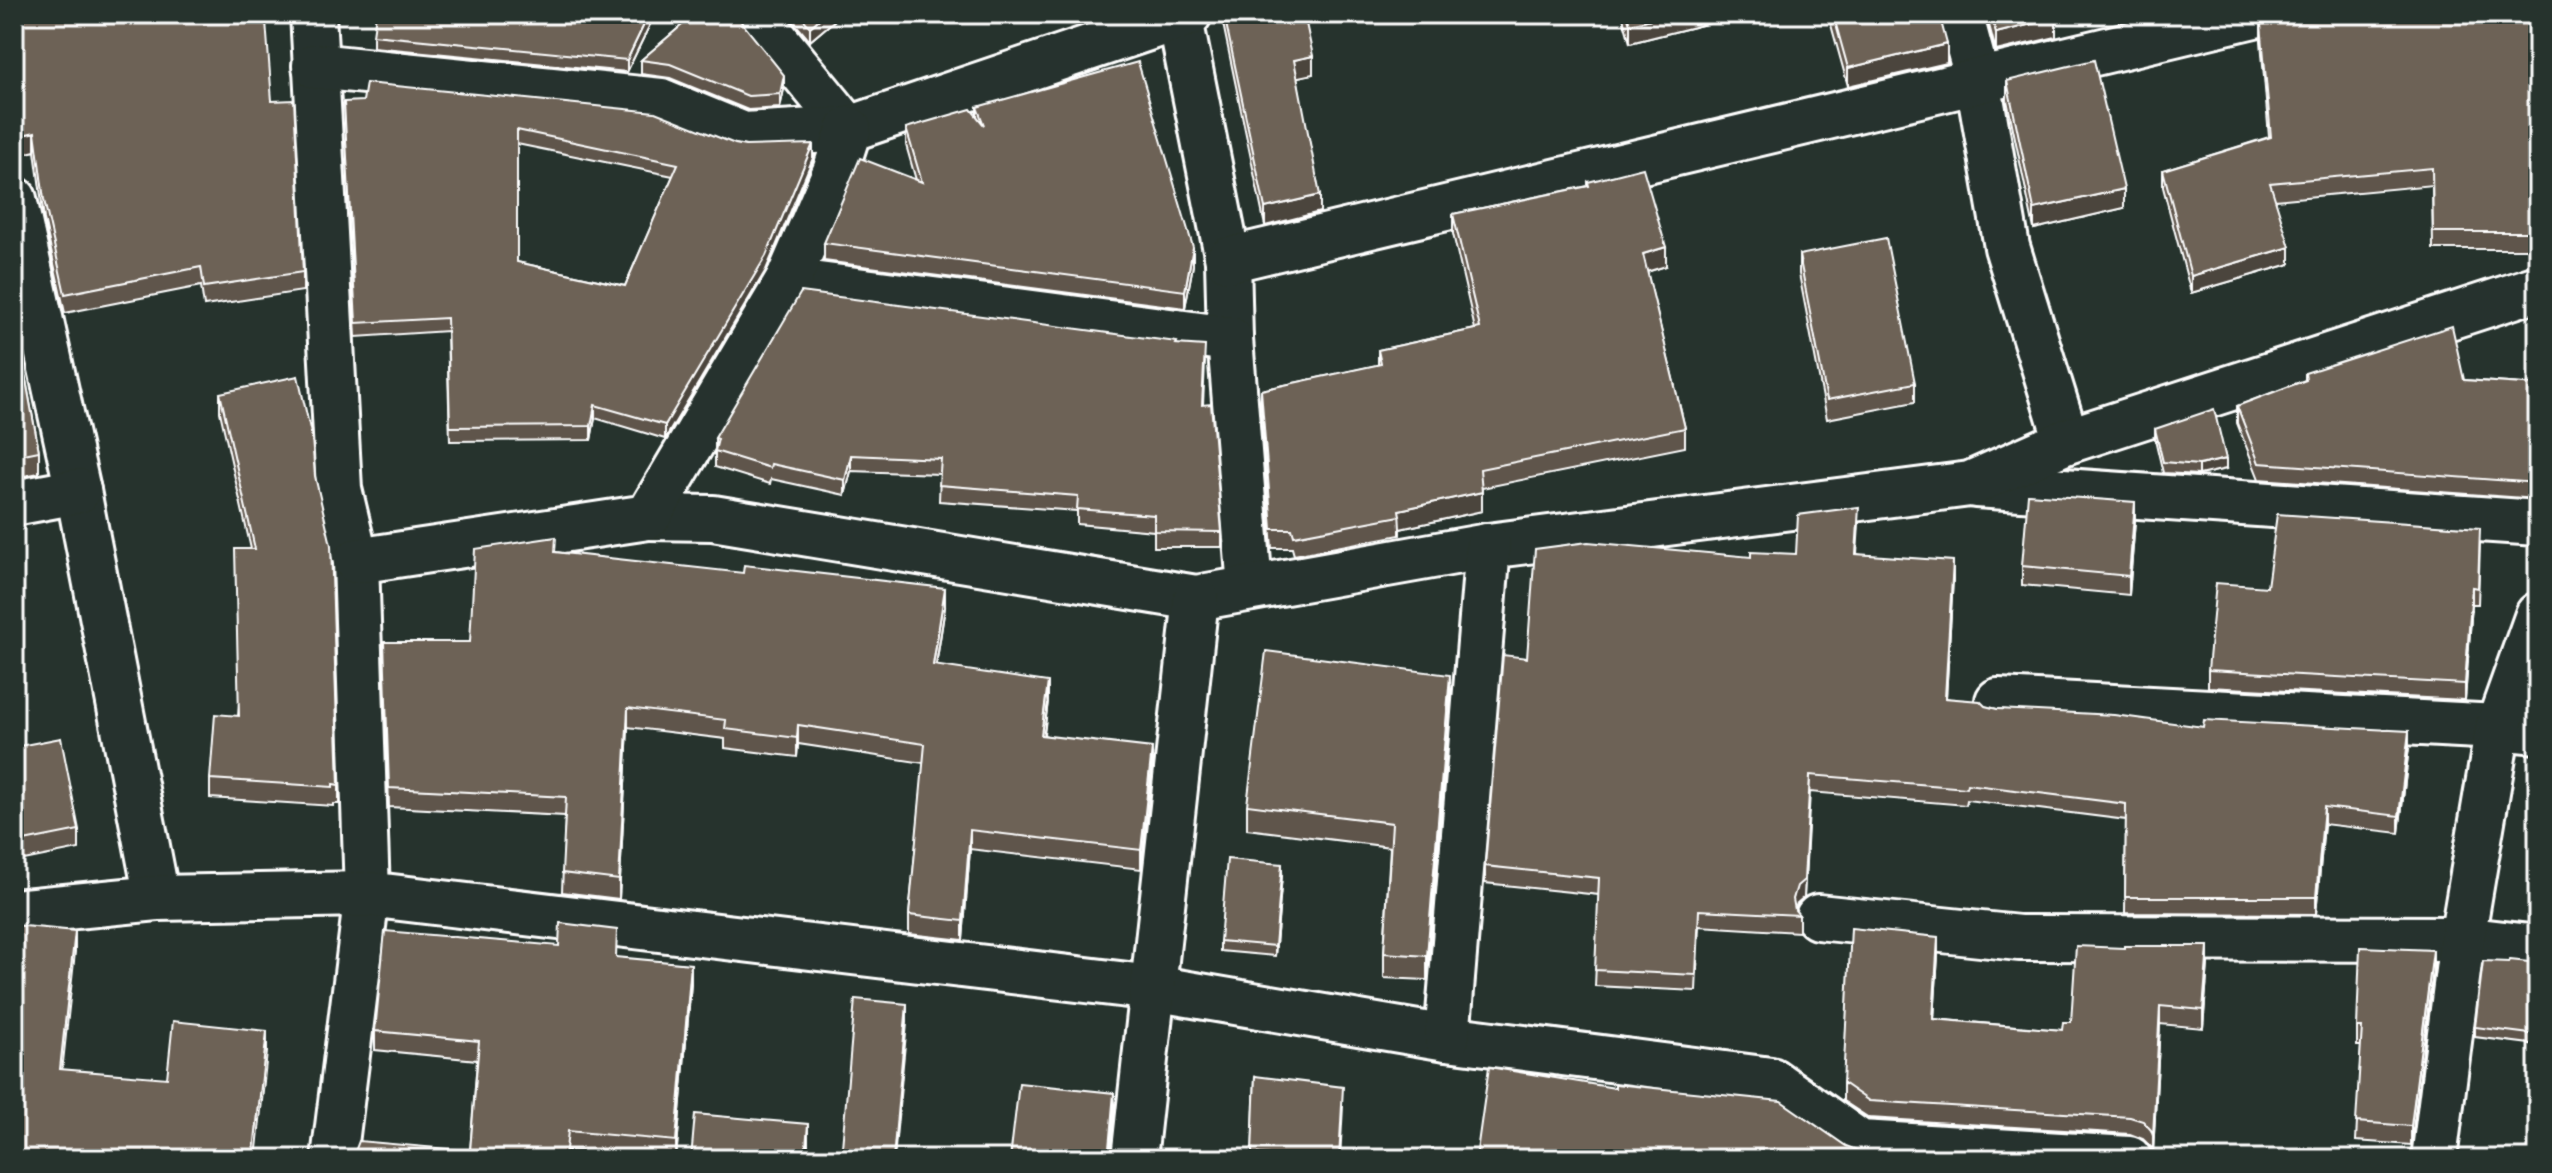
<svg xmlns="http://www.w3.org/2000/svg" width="2552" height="1173" viewBox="0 0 2552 1173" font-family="Pangolin,sans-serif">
<rect width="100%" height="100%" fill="#26332d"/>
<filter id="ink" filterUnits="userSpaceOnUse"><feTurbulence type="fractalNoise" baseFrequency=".0125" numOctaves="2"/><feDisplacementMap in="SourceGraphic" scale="16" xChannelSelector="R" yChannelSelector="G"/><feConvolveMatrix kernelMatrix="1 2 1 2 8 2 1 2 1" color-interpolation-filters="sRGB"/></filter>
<g filter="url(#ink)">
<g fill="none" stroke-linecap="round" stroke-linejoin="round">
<g stroke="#fff" stroke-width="50">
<g id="minor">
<path d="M313 14 339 489 356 561 367 894 334 1159"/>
<path d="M755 14 849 129"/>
<path d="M1179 14 1228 260 1230 339"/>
<path d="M1960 14 1978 81 2007 247 2067 441"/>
<path d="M315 66 661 101 744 135 849 129 1189 14"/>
<path d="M14 199 78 491 157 898"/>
<path d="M1228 260 2258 14"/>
<path d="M788 281 1230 339 1250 588"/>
<path d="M1976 485 2538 523"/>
<path d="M14 503 78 491"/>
<path d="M648 517 713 518 1196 598 1488 546 1970 484 2067 441 2538 288"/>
<path d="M356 561 648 517 788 281 835 172 849 129"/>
<path d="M1998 701 2498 727 2538 731"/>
<path d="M14 912 157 898 367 894 1153 988 1447 1038 1771 1080 1860 1143 2129 1159"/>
<path d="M1818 917 2019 938 2462 939 2538 948"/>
<path d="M1447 1038 1488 546"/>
<path d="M1134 1159 1196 598"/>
<path d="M2434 1159 2462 939 2498 727 2538 615"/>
</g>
</g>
<use href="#minor" stroke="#26332d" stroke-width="44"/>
</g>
<g fill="#5e544b" stroke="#fff" stroke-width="2" fill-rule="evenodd">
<path d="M14 14 240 23 272 101 303 272V291L204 306 201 286 65 313 44 219 35 151 14 156Z"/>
<path d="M655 14 627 72 373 47V35Z"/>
<path d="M695 14 784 89 780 108 748 110 670 78 641 74V60Z"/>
<path d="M787 14H842L810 41Z"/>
<path d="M1221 14H1304L1313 74 1297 77 1320 212 1265 226Z"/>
<path d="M1622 14H1746L1630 43Z"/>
<path d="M1828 14H1939L1947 63 1848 86Z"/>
<path d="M1986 14H2054L2056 37 1996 51Z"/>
<path d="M2324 14H2538V249H2433L2432 185 2275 200 2290 264 2191 293 2163 187V170L2269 137 2261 41V24L2326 19Z"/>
<path d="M2007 81 2124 208 2034 229 2007 100Z"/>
<path d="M344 102 735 144 813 158 766 270 665 439 595 418 591 440 450 441 447 331 356 337ZM517 144 673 176 625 286 517 262Z"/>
<path d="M977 107 1193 265 1185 308 824 261V243L916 180 906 145V128L977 117Z"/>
<path d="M1588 182 1666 266 1647 272 1685 428V447L1482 488V511L1400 529V535L1294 555 1292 548H1272L1261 409V390L1378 365V350L1475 329 1453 234V214L1588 186Z"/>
<path d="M1799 255 1915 383V402L1827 419 1799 274Z"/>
<path d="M14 315 39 451V473L14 478Z"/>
<path d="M1177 344 1205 362 1203 405 1222 532V547H1154V531L1077 524V511L939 501 940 474 851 471 845 495 771 479 770 484 715 467V438Z"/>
<path d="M2305 373 2464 380 2538 385V499L2259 479 2237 423V406L2305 380Z"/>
<path d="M220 393 339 785V804H333V806L210 798V779L238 716 251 549 220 412Z"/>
<path d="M2155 429 2226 469 2199 475 2163 473 2155 439Z"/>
<path d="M2135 521 2129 595 2022 585V566Z"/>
<path d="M1859 524 1857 554 1953 578 1946 698 1997 709 2203 727 2409 747 2399 833 2324 824 2316 914 2125 913 2126 820 1967 800 1966 805 1810 792 1804 897 1797 903 1795 910 1799 915V932L1699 926 1696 991 1595 986 1599 895 1485 883V866L1527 658 1751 557 1796 554Z"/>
<path d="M2480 544 2478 604H2472L2465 700 2208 687V670L2267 587Z"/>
<path d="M556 552 945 607 936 666 1048 701 1044 735 1152 767 1141 869 970 849 963 940 909 934V915L924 763 798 744 797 757 725 748V739L628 727 619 899 562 892 565 816 389 807 384 642H470Z"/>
<path d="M1450 700 1427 980 1384 978V953L1390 847 1247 829V805Z"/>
<path d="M14 747 79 830V849L14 862Z"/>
<path d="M1282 875 1275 956 1220 951V941Z"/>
<path d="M1938 955 1934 1019 2062 1030 2071 1022 2208 963 2203 1028 2160 1024 2153 1153 2151 1147 2143 1139 2130 1134 1869 1118 1843 1101V1083Z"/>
<path d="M616 957 691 983 676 1159 568 1150 567 1159H349L470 1151 477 1060 375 1050V1031Z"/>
<path d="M2538 963V1045L2475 1037V1027Z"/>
<path d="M2433 969 2411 1145 2356 1141 2361 1046H2357V1027Z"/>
<path d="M1255 1076 1343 1106 1340 1159H1252Z"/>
</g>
<g fill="#4c453d" stroke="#fff" stroke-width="2">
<path d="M649 14H655L627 72V60Z"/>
<path d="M825 14H842L810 41V27Z"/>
<path d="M1672 14H1746L1630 43V24Z"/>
<path d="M2056 18V37L1996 51V33Z"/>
<path d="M1947 44V63L1848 86V68Z"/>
<path d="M1313 56V74L1294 78V60Z"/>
<path d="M784 75V89L780 108V94Z"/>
<path d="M35 132V151L14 156V137Z"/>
<path d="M813 144V158L766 270 665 439V425Z"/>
<path d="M2124 189V208L2034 229V209Z"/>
<path d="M1320 195V212L1265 226V208Z"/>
<path d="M1193 247V265L1185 308V291Z"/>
<path d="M1666 247V266L1643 273V254Z"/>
<path d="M2290 247V264L2191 293V276Z"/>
<path d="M595 405V418L591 440V426Z"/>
<path d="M851 455V471L845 495V480Z"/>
<path d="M2226 459V469L2199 475V465Z"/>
<path d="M1482 492V511L1400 529 1399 510Z"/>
<path d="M2135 502V521L2129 595V576Z"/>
<path d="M1953 561V578L1945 714V698Z"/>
<path d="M2472 587V604L2465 700V684Z"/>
<path d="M945 588V607L933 684V665Z"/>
<path d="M1450 675V700L1427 980V956Z"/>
<path d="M1048 682V701L1041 754V735Z"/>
<path d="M628 708V727L619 899V880Z"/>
<path d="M798 725V744L797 757V738Z"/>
<path d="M2409 731V747L2399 833V816Z"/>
<path d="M1152 748V767L1141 869V850Z"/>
<path d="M1810 775 1804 897 1797 903 1793 915V899Z"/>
<path d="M2324 807V824L2316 914V897Z"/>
<path d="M970 830V849L963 940V921Z"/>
<path d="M1282 864V875L1275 956V946Z"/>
<path d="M75 931V952L60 1090V1069Z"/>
<path d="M1938 937V955L1933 1037V1019Z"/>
<path d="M2208 946V963L2203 1028V1010Z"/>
<path d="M2433 950V969L2411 1145V1126Z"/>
<path d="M691 964V983L676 1159V1141Z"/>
<path d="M907 1004V1023L894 1159H893Z"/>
<path d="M2160 1006V1024L2153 1153V1136Z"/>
<path d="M267 1031V1052L256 1159H253Z"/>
<path d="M1114 1093V1112L1110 1159H1108Z"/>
<path d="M808 1124V1150L807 1159H805Z"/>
</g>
<g fill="#6d6257" stroke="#fff" stroke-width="2" fill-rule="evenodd">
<path d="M14 14H240V23L266 21 272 101 294 100 303 272 204 287 201 267 65 294 44 200 35 132 14 137Z"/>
<path d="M376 14H649L627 60 373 35Z"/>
<path d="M695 14H735L784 75 780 94 748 96 670 64 641 60Z"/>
<path d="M799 14H825L810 27Z"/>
<path d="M1224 14H1304L1313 56 1294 60 1320 195 1265 208Z"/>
<path d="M1627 14H1672L1630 24Z"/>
<path d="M1833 14H1939L1947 44 1848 68Z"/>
<path d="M1991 14H2054L2056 18 1996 33Z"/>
<path d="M2329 14H2538V232H2433L2432 168 2270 183 2290 247 2191 276 2163 170 2271 137 2261 24 2330 19Z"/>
<path d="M2094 60 2124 189 2034 209 2007 81Z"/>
<path d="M1138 62 1193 247 1185 291 824 243 860 158 922 182 906 128 971 109 984 125 977 107Z"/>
<path d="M366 83 655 112 735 144 745 146 813 144 766 256 665 425 595 405 591 426 450 427 447 318 356 323 344 102 363 101ZM517 130 678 164 625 286 517 262Z"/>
<path d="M1643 168 1666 247 1643 254 1685 428 1480 469 1482 492 1399 510 1400 516 1294 536 1292 529H1272L1261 390 1381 364 1378 350 1480 328 1453 214 1589 186 1588 182Z"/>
<path d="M1886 238 1915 383 1827 400 1799 255Z"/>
<path d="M801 292 1177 342 1176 344 1205 346 1202 405 1211 404 1222 532 1154 531V515L1077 509 1078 496 939 485 941 459 851 455 845 480 771 464 770 468 715 451 718 439 715 438Z"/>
<path d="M14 315 39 451 14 456Z"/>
<path d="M2452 326 2464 380 2538 385V483L2259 463 2237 406 2306 380 2305 373Z"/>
<path d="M298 376 312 438 315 476 331 545 339 785 333 784V787L210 779 215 714 239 716 235 549H255L220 393Z"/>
<path d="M2214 409 2226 459 2199 465 2163 462 2155 429Z"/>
<path d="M2028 494 2135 502 2129 576 2022 566Z"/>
<path d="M1859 507 1856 554 1953 561 1945 698 1980 701 1985 706 1997 709 2114 715 2203 727 2204 720 2409 731 2399 816 2324 807 2316 897H2125L2126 804 1967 784 1966 788 1810 775 1804 880 1797 886 1793 899 1795 910 1799 915 1699 910 1696 975 1595 970 1599 878 1485 866 1503 655 1527 658 1535 549 1588 542 1751 557V552L1796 554 1798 515Z"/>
<path d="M2277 514 2480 528 2478 588 2472 587 2465 684 2208 670 2216 583 2267 587Z"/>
<path d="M556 537 555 552 743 573 744 565 945 588 933 665 1048 682 1041 735 1152 748 1141 850 970 830 963 921 909 915 925 744 798 725 797 738 725 729 726 720 628 708 619 880 562 873 566 797 389 788 384 642H470L475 549Z"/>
<path d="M1266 651 1450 675 1427 956 1384 953 1392 823 1247 805Z"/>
<path d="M61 738 79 830 14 843V747Z"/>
<path d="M1227 859 1282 864 1275 946 1220 941Z"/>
<path d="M560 923 617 930 616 957 691 964 676 1141 568 1131 565 1159H349L354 1154 359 1141 470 1151 479 1041 375 1031 385 931 559 946Z"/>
<path d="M14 925 75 931 60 1069 167 1078 173 1021 267 1031 253 1159H14Z"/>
<path d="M1851 928 1938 937 1933 1019 2062 1030 2063 1022H2071L2076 946 2124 948V946H2208L2203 1010 2160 1006 2153 1136 2151 1130 2143 1121 2130 1117 1869 1101 1843 1083Z"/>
<path d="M2360 947 2433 950 2411 1126 2356 1122 2362 1027H2357Z"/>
<path d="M2510 960 2538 963V1035L2475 1027 2483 961 2509 962Z"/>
<path d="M855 999 907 1004 893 1159H841Z"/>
<path d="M1489 1067 1615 1088V1084L1781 1101 1846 1146 1859 1151 1992 1159 1476 1158Z"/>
<path d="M1255 1076 1343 1087 1339 1159H1308L1252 1153Z"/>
<path d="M1019 1083 1114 1093 1108 1159H1010Z"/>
<path d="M695 1114 808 1124 805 1159H691Z"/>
</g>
</g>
<rect width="2552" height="1173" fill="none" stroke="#26332d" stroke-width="48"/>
<rect x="24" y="24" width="2504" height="1125" fill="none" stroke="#fff" stroke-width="3" filter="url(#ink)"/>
</svg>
